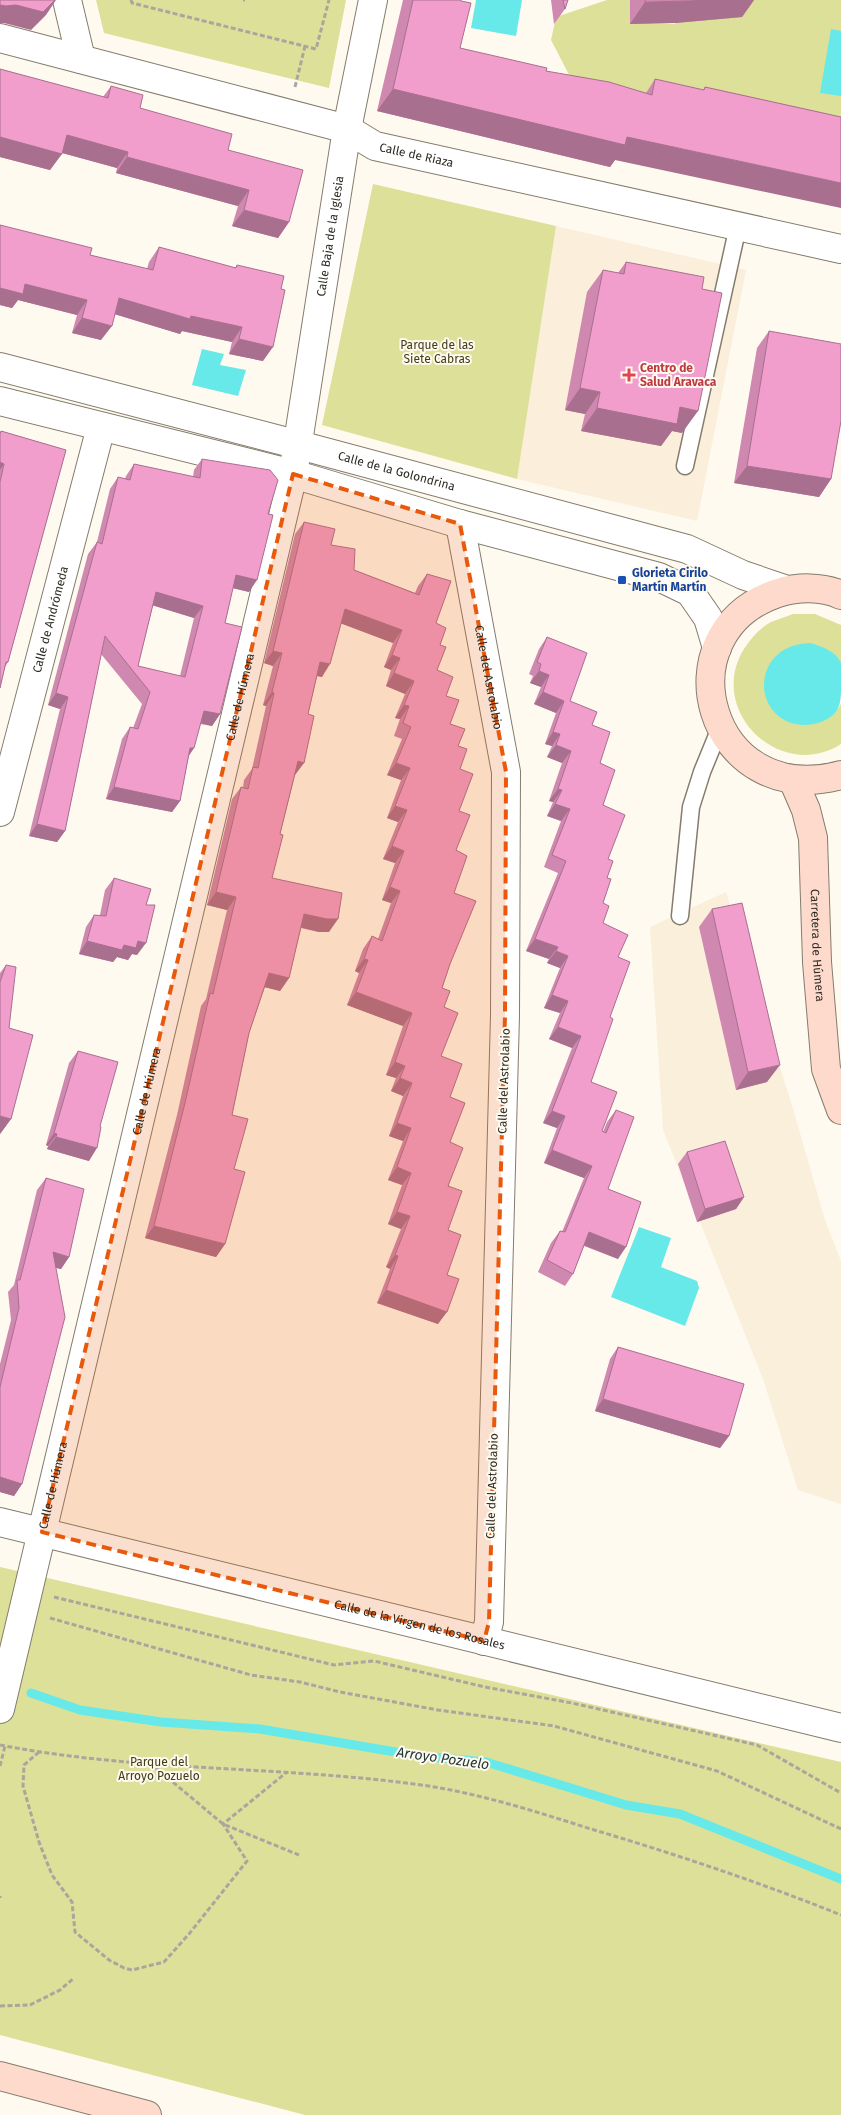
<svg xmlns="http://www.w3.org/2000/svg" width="841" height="2115" viewBox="0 0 841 2115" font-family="'Fira Sans',sans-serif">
<rect width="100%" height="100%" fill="#fffaef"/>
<path fill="#faefda" d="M726 892 794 1112 825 1220 841 1261V1504L798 1490 763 1379 663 1130 650 927Z"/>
<path fill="#fbeeda" d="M556 226 746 270 697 521 517 479Z"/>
<g fill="#dce098">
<path d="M96 0H346L329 88 104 33Z"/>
<path d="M607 0H630V24H675L673 0H841V142L578 92 551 40 556 17Z"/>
<path d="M373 184 556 226 517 479 322 425Z"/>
<path d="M793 614H815L841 625V664L833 654 835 713 841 704V744C780 783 706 710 744 649 751 638 760 628 771 622 778 619 786 617 793 614Z"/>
<path d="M0 1567 841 1762V2115H305L0 2035Z"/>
</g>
<g fill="#66e9e8">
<path d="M476 0H522L516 36 471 28Z"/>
<path d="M831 29 841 31V96L820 93Z"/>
<path d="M202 349 224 354 220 365 246 370 238 396 192 385Z"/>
<path d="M810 643C821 646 836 651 841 663 841 669 841 680 841 686 841 696 841 704 836 712 829 720 816 725 805 725 751 724 748 645 810 643Z"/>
<path d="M639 1227 671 1238 661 1267 697 1281 699 1288 685 1326 611 1297Z"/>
</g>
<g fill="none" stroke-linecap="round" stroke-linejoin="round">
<path stroke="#66e9e8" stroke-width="9" d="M31 1693 80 1710 161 1722 260 1729 419 1756 486 1762 626 1805 680 1814 841 1879"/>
<g stroke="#847c6d" stroke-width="19">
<g id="lane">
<path d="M685 466 738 226"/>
<path d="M680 916 691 807 702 772 720 728"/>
</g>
</g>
<g stroke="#847c6d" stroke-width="30">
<g id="street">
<path d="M67 0 81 59"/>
<path id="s1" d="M0 38 347 129 375 146 841 249"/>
<path id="s2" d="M0 367 299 445 687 549 743 575 787 590"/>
<path d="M0 401 293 474 460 524 659 577 690 592 708 618 717 648"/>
<path id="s3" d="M460 524 506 772 505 1015 489 1622 484 1641"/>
<path id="s4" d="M0 812 101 427"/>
<path id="s5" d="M0 1522 841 1728"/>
<path id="s6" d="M0 1709 293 474 347 129 373 0"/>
</g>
</g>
<g stroke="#847c6d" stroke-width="30">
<g id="secondary">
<path d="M841 595C822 586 797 587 778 593 659 632 708 811 841 775"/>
<path id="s7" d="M793 780 806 810 813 838 817 962 826 1069 841 1110"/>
<path d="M0 2076 147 2115"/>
</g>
</g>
<g stroke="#aaa69d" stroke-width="3" stroke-dasharray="5 2.5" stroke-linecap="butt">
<path d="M131 0 132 3 316 49 329 0"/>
<path d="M243 0H245"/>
<path d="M295 87 305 46"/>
<path d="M54 1597 334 1665 374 1661 485 1687 572 1703 757 1745 841 1793"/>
<path d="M50 1618 251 1675 300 1682 340 1692 438 1710 554 1726 717 1771 841 1829"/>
<path d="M0 1745C134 1771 271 1766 406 1783 469 1790 531 1810 591 1829 675 1854 759 1882 841 1915"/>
<path d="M39 1752 24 1765 23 1786 39 1842 52 1875 72 1902 75 1932 109 1960 124 1968 132 1970 164 1962 189 1934 247 1861 223 1824 287 1772"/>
<path d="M150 1763 223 1824 299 1855"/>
<path d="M0 1766 5 1746"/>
<path d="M0 1896V1898"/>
<path d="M0 2006 30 2005 60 1990 74 1978"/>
</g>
<use href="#lane" stroke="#fff" stroke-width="16"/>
<use href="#street" stroke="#fff" stroke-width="28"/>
<use href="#secondary" stroke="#fedacc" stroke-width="28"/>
</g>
<g fill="#cf88af" fill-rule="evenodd">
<path d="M403 0H461L460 48 546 71 646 93 655 79 703 90 705 87 841 117 615 160 610 167 377 111Z"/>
<path d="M551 0H568L565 9 554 24Z"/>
<path d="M630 0H754L742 17 675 23 630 24Z"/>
<path d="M0 69 103 97 111 86 140 108 228 150 289 222 278 238 232 226 238 206 116 173 117 168 62 153 50 170 0 157Z"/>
<path d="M0 225 90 255 147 269 149 262 159 247 235 268 237 265 263 361 229 354 232 342 182 331 180 334 114 314 101 340 72 333 77 315 18 300 12 308 0 305Z"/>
<path d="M626 262 682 433 672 431 661 446 581 431 585 414 565 410 587 292 603 270 618 273Z"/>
<path d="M769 331 831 479 819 497 734 483 757 348Z"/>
<path d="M1 431 66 450 8 662 5 667 0 688V433Z"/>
<path d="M202 459 268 514 249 592 233 588 225 623 220 714 212 726 200 724 194 748 189 755 180 801 172 812 106 799 122 739 130 727 133 728 142 704 101 654 65 831 57 842 29 836 60 709 48 705 88 554 97 542 110 489 118 477 125 479 126 476 134 464 193 477 194 470ZM153 605 194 618 180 676 138 666Z"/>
<path d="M304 522 331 545 354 570 415 593 418 586 427 574 440 645 437 670 446 696 450 724 458 746 460 769 459 811 456 850 454 893 450 964 442 988 444 1007 441 1056 450 1097V1142L447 1275 438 1324 377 1303 390 1269 386 1267 401 1229 388 1224 402 1185 388 1180 403 1141 389 1136 403 1096 391 1091 396 1078 386 1075 403 1026 347 1005 359 973 355 971 363 949 372 936 378 939 391 903 382 900 395 863 383 859 398 822 387 818 401 780 387 775 402 739 394 736 400 719 395 718 405 694 386 686 391 670 384 667 393 643 341 623 322 677 317 676 308 714 295 775 280 834 272 878 329 932H319L301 928 289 978 280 991 265 987 249 1033 232 1115 234 1169 225 1244 216 1257 145 1238 177 1115 201 1006 206 999 227 910 207 905 232 799 241 787H243L244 780 252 769 266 706 263 705 273 666 264 663 295 534Z"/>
<path d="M547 637 570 701 592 725 600 763 608 859 603 903V923L618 957 610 1017 591 1082 602 1131 603 1132 607 1122 616 1110 608 1189 618 1259 584 1246 573 1274 565 1286 538 1272 551 1243 560 1231 562 1232 584 1178 544 1163 557 1128 543 1123 572 1048 549 1039 560 1013 544 1008 560 968 547 963 549 959 526 951 558 873 544 867 561 821 547 816 553 802 549 801 562 763 547 757 552 746 545 744 556 713 534 704 541 687 530 683 533 676 529 674 539 649Z"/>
<path d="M114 878 146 905 137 955 132 954 128 960 117 957 113 962 79 954 86 927 94 915H100L105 890Z"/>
<path d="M712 909 767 1082 736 1090 699 927Z"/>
<path d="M6 965 9 1028 11 1119 0 1134V973Z"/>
<path d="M78 1051 89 1161 47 1149 48 1146 46 1145 69 1063Z"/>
<path d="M687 1152 744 1197 736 1209 697 1222 678 1164Z"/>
<path d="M46 1178 69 1257 61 1269 56 1268 22 1484 14 1496 0 1492V1364L11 1320 8 1292 14 1285 37 1190Z"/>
<path d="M618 1347 729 1436 720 1448 595 1411 610 1359Z"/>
</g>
<g fill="#a96f8f">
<path d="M56 0 46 15 31 30 4 23H0V5Z"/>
<path d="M704 0H754L742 17 675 23 630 24 645 2Z"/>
<path d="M393 89 627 137 841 183V208L615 160 610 167 377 111Z"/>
<path d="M67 135 128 152 117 168 55 151Z"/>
<path d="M0 137 62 154 50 170 0 157Z"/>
<path d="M127 157 249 190 238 206 116 173Z"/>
<path d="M244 210 289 222 278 238 232 226Z"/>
<path d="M25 284 87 300 77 315 18 300 12 308 0 305V288Z"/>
<path d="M119 298 242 327 232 342 182 331 180 334 108 312Z"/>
<path d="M82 318 112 326 101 340 72 333Z"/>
<path d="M239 339 273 347 263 361 229 354Z"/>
<path d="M580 388 600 392 585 414 565 410Z"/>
<path d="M680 407 698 411 682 433 672 431 661 446 581 431 597 408Z"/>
<path d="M0 462 4 464 0 470Z"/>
<path d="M747 466 831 479 819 497 734 483Z"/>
<path d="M236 575 257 580 249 592 228 587Z"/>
<path d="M156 592 203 606 194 618 148 604Z"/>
<path d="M345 609 402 630 393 643 337 622Z"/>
<path d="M273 651 282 653 273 666 264 663Z"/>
<path d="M392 655 400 658 391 670 384 667Z"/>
<path d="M320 662 330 664 322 677 312 675Z"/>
<path d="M539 671 549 675 541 687 530 683Z"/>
<path d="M394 673 414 681 405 694 386 686Z"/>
<path d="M272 692 274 693 266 706 263 705Z"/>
<path d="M543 692 564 701 556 713 534 704Z"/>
<path d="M56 693 68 697 60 709 48 705Z"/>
<path d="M404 705 409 706 400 719 395 718Z"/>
<path d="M204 711 220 714 212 726 196 722Z"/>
<path d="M553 732 560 734 552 746 545 744Z"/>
<path d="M556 745 571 751 562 763 547 757Z"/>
<path d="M190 748H194L186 760Z"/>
<path d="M298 761 304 763 295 775 289 774Z"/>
<path d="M396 763 410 768 401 780 387 775Z"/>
<path d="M114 787 180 801 172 812 106 799Z"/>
<path d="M558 789 562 790 553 802 549 801Z"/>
<path d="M555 804 570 809 561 821 547 816Z"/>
<path d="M395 806 407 810 398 822 387 818Z"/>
<path d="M37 824 65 831 57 842 29 836Z"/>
<path d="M392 846 404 851 395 863 383 859Z"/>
<path d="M390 887 400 891 391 903 382 900Z"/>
<path d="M216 892 236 897 227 910 207 905Z"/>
<path d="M304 914 338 919 329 932H319L295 926Z"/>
<path d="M535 939 558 947 549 959 526 951Z"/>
<path d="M87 941 124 945 138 941 146 943 137 955 132 954 128 960 117 957 113 962 79 954Z"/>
<path d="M556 951 568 956 560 968 547 963Z"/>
<path d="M364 959 368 960 359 973 355 971Z"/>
<path d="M269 973 289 978 280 991 260 986Z"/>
<path d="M356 992 412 1013 403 1026 347 1005Z"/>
<path d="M552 995 568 1001 560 1013 544 1008Z"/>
<path d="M558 1027 581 1036 572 1048 549 1039Z"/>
<path d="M395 1062 405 1066 396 1078 386 1075Z"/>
<path d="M780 1065 767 1082 736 1090 748 1072Z"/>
<path d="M400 1078 412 1083 403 1096 391 1091Z"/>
<path d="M552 1111 565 1116 557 1128 543 1123Z"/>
<path d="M0 1116 11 1119 0 1134Z"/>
<path d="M397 1123 411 1128 403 1141 389 1136Z"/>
<path d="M54 1133 57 1134 48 1146 46 1145Z"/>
<path d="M56 1137 97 1148 89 1161 47 1149Z"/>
<path d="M552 1150 592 1166 584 1178 544 1163Z"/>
<path d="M397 1167 411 1173 402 1185 388 1180Z"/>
<path d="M744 1197 736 1209 697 1222 705 1209Z"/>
<path d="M397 1212 410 1216 401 1229 388 1224Z"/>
<path d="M154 1226 225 1244 216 1257 145 1238Z"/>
<path d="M589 1232 626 1247 618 1259 581 1244Z"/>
<path d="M53 1252 69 1257 61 1269 45 1265Z"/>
<path d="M395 1255 398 1256 390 1269 386 1267Z"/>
<path d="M386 1290 447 1312 438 1324 377 1303Z"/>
<path d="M603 1399 729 1436 720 1448 595 1411Z"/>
<path d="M0 1477 22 1484 14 1496 0 1492Z"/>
</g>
<g fill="#f19ecc" stroke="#a96f8f" fill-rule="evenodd">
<path d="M0 0H55L43 12 16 5 6 6 0 5Z"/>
<path d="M413 0H461V1L471 3 460 48 547 68 546 71 609 82 652 95 655 79 704 90 705 87 841 117V183L627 137 625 145 393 89Z"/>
<path d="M563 0H568L565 9Z"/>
<path d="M645 0H704L690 1 645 2Z"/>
<path d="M0 69 108 98 111 86 143 95 140 108 232 134 228 150 303 170 289 222 244 210 249 190 127 157 128 152 67 135 62 154 0 137Z"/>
<path d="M0 225 92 248 90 255 153 270 159 247 236 268 237 265 284 276 281 289 285 290 273 347 239 339 242 327 191 316 190 319 119 298 112 326 82 318 87 300 25 284 23 294 0 288Z"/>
<path d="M626 262 704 277 702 289 722 293 698 411 680 407 677 424 597 408 600 392 580 388 603 270 624 274Z"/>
<path d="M769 331 841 344V421L831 479 747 466Z"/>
<path d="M1 431 66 450 8 662H6L0 688V482L4 464 0 462V434Z"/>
<path d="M202 459 270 470 278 480 268 514 273 515 257 580 236 575 225 623 242 627 220 714 204 711 194 748H190L180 801 114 787 130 727 138 729 150 692 105 636 65 831 37 824 68 697 56 693 97 542 102 544 118 477 130 480 134 464 200 478ZM156 592 203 606 185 677 138 666Z"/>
<path d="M304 522 335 529 331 545 355 549 354 570 419 595 427 574 451 581 436 623 446 628 440 645 446 647 437 670 453 677 446 696 459 700 450 724 465 729 458 746 467 749 460 769 473 774 459 811 470 815 456 850 467 856 454 893 476 901 450 964 442 988 450 991 444 1007 458 1013 441 1056 462 1064 450 1097 465 1103 450 1142 463 1148 448 1186 462 1191 448 1230 461 1235 447 1275 459 1279 447 1312 386 1290 398 1256 395 1255 410 1216 397 1212 411 1173 397 1167 411 1128 397 1123 412 1083 400 1078 405 1066 395 1062 412 1013 356 992 368 960 364 959 372 936 382 941 400 891 390 887 404 851 392 846 407 810 395 806 410 768 396 763 411 727 403 723 409 706 404 705 414 681 394 673 400 658 392 655 402 630 345 609 330 664 320 662 308 714 314 716 304 763 298 761 280 834 283 835 272 878 342 893 338 919H327L304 914 289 978 269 973 249 1033 232 1115 248 1119 234 1169 245 1172 225 1244 154 1226 185 1103 210 993 213 994 236 897 216 892 241 787 248 789 253 767 258 768 274 693 272 692 282 653 273 651Z"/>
<path d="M547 637 587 653 570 701 597 712 592 725 610 732 600 763 615 770 603 805 625 815 608 859 613 861 607 878 611 879 603 903 609 906 603 923 628 935 618 957 630 962 610 1017 613 1019 591 1082 617 1092 602 1131 606 1133 616 1110 634 1117 608 1189 641 1202 626 1247 589 1232 573 1274 547 1260 560 1231 565 1232 592 1166 552 1150 565 1116 552 1111 581 1036 558 1027 568 1001 552 995 568 956 556 951 558 947 535 939 566 861 552 855 570 809 555 804 562 790 558 789 571 751 556 745 560 734 553 732 564 701 543 692 549 675 539 671 541 664 537 662Z"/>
<path d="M114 878 151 889 146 905H155L146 943 138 941 136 948 124 945 122 950 87 941 94 915 106 916Z"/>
<path d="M742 903 780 1065 748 1072 712 909Z"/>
<path d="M6 965 16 967 9 1028 33 1035 11 1119 0 1116V982Z"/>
<path d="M78 1051 118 1062 100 1126 101 1127 97 1148 56 1137 57 1134 54 1133Z"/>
<path d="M725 1141 744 1197 705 1209 687 1152Z"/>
<path d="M46 1178 84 1189 69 1257 53 1252 65 1317 22 1484 0 1477V1387L19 1308 17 1280H20Z"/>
<path d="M618 1347 744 1384 729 1436 603 1399Z"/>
</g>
<path fill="#e8590c" fill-opacity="0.2" stroke="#e8590c" stroke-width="4" stroke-dasharray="10 6" stroke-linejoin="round" d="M293 474 460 524 506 772 505 1015 489 1622 484 1641 42 1532Z"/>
<path fill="#e0444e" stroke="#fffaef" stroke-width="2" d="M626.5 367.5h5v5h5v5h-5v5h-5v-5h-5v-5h5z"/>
<rect fill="#1a4fb4" stroke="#fffaef" stroke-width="2" x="617" y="575" width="10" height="10" rx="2.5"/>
<g text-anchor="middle" stroke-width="4" stroke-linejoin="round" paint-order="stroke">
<g font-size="12" fill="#2e2b25" stroke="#fffaef">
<text dy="4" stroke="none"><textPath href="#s1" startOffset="434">Calle de Riaza</textPath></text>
<text dy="4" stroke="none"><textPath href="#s6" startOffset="1510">Calle Baja de la Iglesia</textPath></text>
<text dy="4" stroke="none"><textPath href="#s2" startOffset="410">Calle de la Golondrina</textPath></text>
<text dy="4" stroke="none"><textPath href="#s4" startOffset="199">Calle de Andrómeda</textPath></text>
<text dy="4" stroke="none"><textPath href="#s3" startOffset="156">Calle del Astrolabio</textPath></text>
<text dy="4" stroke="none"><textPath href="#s6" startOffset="1040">Calle de Húmera</textPath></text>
<text dy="4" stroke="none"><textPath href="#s7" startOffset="169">Carretera de Húmera</textPath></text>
<text transform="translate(504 1081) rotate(-88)" y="4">Calle del Astrolabio</text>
<text dy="4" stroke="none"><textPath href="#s6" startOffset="635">Calle de Húmera</textPath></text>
<text dy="4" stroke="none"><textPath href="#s6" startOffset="230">Calle de Húmera</textPath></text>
<text transform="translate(492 1486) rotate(-88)" y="4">Calle del Astrolabio</text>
<text dy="4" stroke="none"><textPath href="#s5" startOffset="432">Calle de la Virgen de los Rosales</textPath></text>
</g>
<g font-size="12" fill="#3d3e18" stroke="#fffaef">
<text x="437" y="349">Parque de las<tspan x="437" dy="14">Siete Cabras</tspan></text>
<text x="159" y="1766">Parque del<tspan x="159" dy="14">Arroyo Pozuelo</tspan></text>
</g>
<g font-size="12" font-weight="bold" fill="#be3a42" stroke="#fffaef" text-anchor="start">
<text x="640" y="372">Centro de<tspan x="640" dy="14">Salud Aravaca</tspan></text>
</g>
<g font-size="12" font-weight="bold" fill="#164399" stroke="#fffaef" text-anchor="start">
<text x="632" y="577">Glorieta Cirilo<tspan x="632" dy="14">Martín Martín</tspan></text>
</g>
<g font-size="14" font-style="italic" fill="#223939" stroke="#fffaef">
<text transform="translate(443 1758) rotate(8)" y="5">Arroyo Pozuelo</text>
</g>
</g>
</svg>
